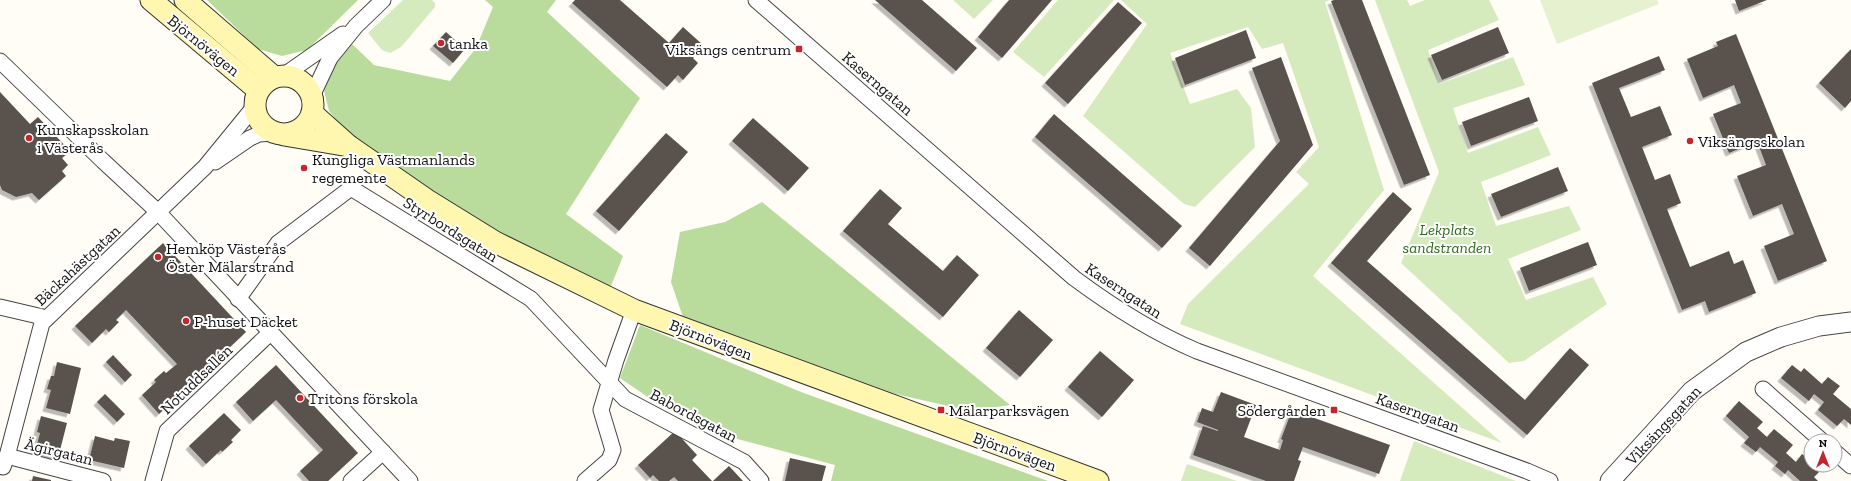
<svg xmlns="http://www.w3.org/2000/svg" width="1851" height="481" viewBox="0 0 1851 481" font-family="'Zilla Slab',serif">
<defs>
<filter id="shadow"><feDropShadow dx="-3.5" dy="3.5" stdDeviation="0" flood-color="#0004"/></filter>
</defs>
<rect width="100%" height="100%" fill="#fffdf5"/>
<g fill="#d5ebbd">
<path d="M403 0H432L435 3V7L401 47 390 53 382 50 368 33Z"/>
<path d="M953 0H993L974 19Z"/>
<path d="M1058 0H1114L1044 77 1013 52Z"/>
<path d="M1121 0H1330L1325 2 1384 190 1313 276 1502 443 1180 324 1188 304 1309 184 1296 172 1319 147 1283 43 1262 49 1248 27 1170 53 1190 104 1237 89 1251 108 1255 147 1195 207 1184 204 1083 116 1147 24Z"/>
<path d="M1375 0H1407L1410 6 1425 0H1489L1499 20 1428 50 1439 84 1513 57 1525 85 1453 108 1468 153 1538 127 1551 155 1481 182 1496 226 1569 206 1581 230 1508 259 1526 300 1593 277 1607 304 1524 361 1509 363 1401 263 1439 172Z"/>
<path d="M1414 441 1516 481H1400Z"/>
<path d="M1187 464 1237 481H1181Z"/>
</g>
<g fill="#b9dc9c">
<path d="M207 0H358L307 50 282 56 258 49Z"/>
<path d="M485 0H556L547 12 640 98 566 214 623 256 609 291 568 272 423 191 345 130 329 111 323 87 329 72 352 44 374 65 450 81 476 48 493 7Z"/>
<path d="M762 202 1010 405 970 411 856 385 684 320 671 282 680 232 725 222Z"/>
<path d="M640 325 801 392 1048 481H831L835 465 726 436 658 404 620 378Z"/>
</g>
<path fill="#e6f2cf" d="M1540 0H1657L1659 4 1557 44Z"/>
<g fill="#5a524d" filter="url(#shadow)">
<path d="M575 0H620L669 43 683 27 703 45 693 58 698 63 683 80 678 75 667 87 572 3Z"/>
<path d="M875 0H922L977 48 956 71Z"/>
<path d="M1009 0H1052L1002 58 978 37Z"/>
<path d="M1334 0H1362L1430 175 1404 185 1331 1Z"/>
<path d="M1735 0H1767L1739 11Z"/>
<path d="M1118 2 1142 23 1068 104 1045 83Z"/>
<path d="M1498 27 1509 53 1442 80 1431 55Z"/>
<path d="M1246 30 1256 58 1185 85 1175 58Z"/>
<path d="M446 32 465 49 453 63 433 46Z"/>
<path d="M1736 34 1827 261 1778 281 1764 246 1794 234 1782 204 1753 216 1737 176 1766 165 1757 141 1729 153 1713 114 1741 103 1734 85 1703 98 1687 59 1718 46 1716 42Z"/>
<path d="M1851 49V101L1845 108 1819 83Z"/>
<path d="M1659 56 1665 70 1619 88 1631 117 1660 106 1672 135 1642 147 1655 180 1670 174 1681 203 1667 209 1690 267 1729 251 1734 264 1743 260 1756 293 1709 312 1705 301 1682 310 1592 83Z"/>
<path d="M1281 57 1313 145 1210 266 1189 248 1280 141 1252 68Z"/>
<path d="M0 92 30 124 38 117 70 151 62 158 68 165 62 171 66 176 39 200 32 193 16 197 2 190 0 185Z"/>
<path d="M1529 97 1538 121 1471 146 1462 122Z"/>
<path d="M1054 114 1182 226 1162 248 1035 137Z"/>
<path d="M753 118 809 168 788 191 732 141Z"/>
<path d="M666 133 688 152 619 231 596 211Z"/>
<path d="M1558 167 1568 191 1501 217 1491 194Z"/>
<path d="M880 189 902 208 888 224 943 271 957 255 979 275 943 317 843 231Z"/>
<path d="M1393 192 1412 209 1367 261 1525 400 1570 348 1589 365 1527 435 1331 263Z"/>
<path d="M1588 242 1597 265 1529 291 1520 268Z"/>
<path d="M163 243 246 332 159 414 142 395 156 382 154 380 164 371 166 373 177 364 126 310 116 320 119 322 109 332 106 329 92 343 75 326Z"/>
<path d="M1019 310 1053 340 1020 377 986 348Z"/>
<path d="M1100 351 1134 380 1102 417 1068 387Z"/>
<path d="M113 355 132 375 125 382 106 362Z"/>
<path d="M57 362 81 368 70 414 46 408 51 390 47 389 51 376H54Z"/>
<path d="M276 365 358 453 328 481H309L300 471 323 450 276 400 253 421 236 402Z"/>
<path d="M1792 365 1801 372 1804 368 1822 384 1828 377 1840 386 1833 394 1851 409V425L1844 419 1837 426 1818 410 1824 402 1814 394 1809 401 1781 378Z"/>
<path d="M1221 392 1256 405 1244 437 1280 450 1283 440 1281 439 1292 410 1390 445 1379 474 1303 447 1298 460 1301 461 1294 481H1266L1193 455 1203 426 1218 431V430L1197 422 1202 408 1213 412Z"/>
<path d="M105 394 125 414 117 422 97 402Z"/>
<path d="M1739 401 1763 422 1757 428 1767 437 1774 429 1793 445 1786 453 1796 462 1802 454 1811 461V465H1815L1821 470 1814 477 1818 481H1800L1788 470 1785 474 1775 466 1778 462 1760 447 1756 452 1744 443 1749 437 1726 416Z"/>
<path d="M224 413 241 430 231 440 233 442 222 452 221 450 206 464 189 446Z"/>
<path d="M41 416 67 423 58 458 35 452 40 433 37 432Z"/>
<path d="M675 431 697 455 692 460 712 481H678L674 477 669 481H659L653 475 650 478 638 465Z"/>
<path d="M95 436 114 441 115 438 130 441 124 468 89 460Z"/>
<path d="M790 458 826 466 822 481H785Z"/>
<path d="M729 466 743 481H713Z"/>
<path d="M33 476 51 480V481H32Z"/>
</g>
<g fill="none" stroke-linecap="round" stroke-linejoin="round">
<g stroke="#444" stroke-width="17">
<g id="minor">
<path d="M756 0 1074 278C1113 307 1152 332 1197 351L1527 471 1550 481"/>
<path d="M0 61 103 161 158 212 410 481"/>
<path d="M283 76 343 34"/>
<path d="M312 96 330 58 356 26 383 0"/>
<path d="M215 162 250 138 259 134 273 133"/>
<path d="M238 299 278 243 351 188 531 299 625 399 744 462 761 481"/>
<path d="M0 307 47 318"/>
<path d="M1763 389 1822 441"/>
<path d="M1835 452 1851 466"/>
<path d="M7 456 103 481"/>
<path d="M3 467 7 456 42 323 205 167 254 107"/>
<path d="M153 481 167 431 270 333"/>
<path d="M351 481 383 452"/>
<path d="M585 481 609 460 613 450 601 410 616 360 634 310"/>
</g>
</g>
<g stroke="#444" stroke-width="21">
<path id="tertiary" d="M1610 481 1692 391 1746 352 1781 337 1819 326 1851 322"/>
</g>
<g stroke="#333" stroke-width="23">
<g id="secondary">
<path d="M151 0 258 90"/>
<path d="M185 0 274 77"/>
<circle cx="284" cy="105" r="29"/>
<path d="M312 113 349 146 427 200 495 242 634 310 1098 481"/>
<path d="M284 135 349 146"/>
</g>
</g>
<use href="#minor" stroke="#fff" stroke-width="15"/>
<use href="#tertiary" stroke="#fff" stroke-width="19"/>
<use href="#secondary" stroke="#fff6b0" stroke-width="21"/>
</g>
<g fill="#c4262e" stroke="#fff" stroke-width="1.5">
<circle cx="441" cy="43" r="4"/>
<rect x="795" y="45" width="8" height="8" rx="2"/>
<circle cx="29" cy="138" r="4"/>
<circle cx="1690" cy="141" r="4"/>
<circle cx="304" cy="168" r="4"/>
<circle cx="158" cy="257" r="4"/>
<circle cx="186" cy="321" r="4"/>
<circle cx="300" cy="398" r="4"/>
<rect x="937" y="406" width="8" height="8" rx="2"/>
<rect x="1330" y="406" width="8" height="8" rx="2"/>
</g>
<g text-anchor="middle" stroke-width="4" stroke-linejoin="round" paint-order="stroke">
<g font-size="16" fill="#111" stroke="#fff" text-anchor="start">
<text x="449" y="49">tanka</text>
<text x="791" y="55" text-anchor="end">Viksängs centrum</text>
<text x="37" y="135">Kunskapsskolan<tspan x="37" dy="18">i Västerås</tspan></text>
<text x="1698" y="147">Viksängsskolan</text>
<text x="312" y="165">Kungliga Västmanlands<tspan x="312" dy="18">regemente</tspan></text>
<text x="166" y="254">Hemköp Västerås<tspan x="166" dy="18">Öster Mälarstrand</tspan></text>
<text x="194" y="327">P-huset Däcket</text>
<text x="308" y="404">Tritons förskola</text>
<text x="949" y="416">Mälarparksvägen</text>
<text x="1326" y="416" text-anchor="end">Södergården</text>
</g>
<g font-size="16" fill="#111" stroke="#fff">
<text transform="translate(204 45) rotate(39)" y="6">Björnövägen</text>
<text transform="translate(878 83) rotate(41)" y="6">Kaserngatan</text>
<text transform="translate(451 229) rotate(32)" y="6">Styrbordsgatan</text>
<text transform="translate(77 265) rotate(-43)" y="6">Bäckahästgatan</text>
<text transform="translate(1124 290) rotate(33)" y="6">Kaserngatan</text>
<text transform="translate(711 339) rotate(21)" y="6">Björnövägen</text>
<text transform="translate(196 379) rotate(-44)" y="6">Notuddsallén</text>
<text transform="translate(1418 412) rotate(20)" y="6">Kaserngatan</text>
<text transform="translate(694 415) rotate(28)" y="6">Babordsgatan</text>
<text transform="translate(1663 425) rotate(-47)" y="6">Viksängsgatan</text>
<text transform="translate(59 451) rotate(14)" y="6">Ägirgatan</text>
<text transform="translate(1015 451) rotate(20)" y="6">Björnövägen</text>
</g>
<g font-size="16" font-style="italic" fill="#2f6b1f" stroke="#fff">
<text x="1447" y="235">Lekplats<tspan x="1447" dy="18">sandstranden</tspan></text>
</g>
</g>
<g transform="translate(1823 453)"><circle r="19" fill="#ffffff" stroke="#a0a0a0"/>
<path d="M0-3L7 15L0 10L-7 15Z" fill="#c4262e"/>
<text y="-6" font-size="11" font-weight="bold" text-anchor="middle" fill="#111111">N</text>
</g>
</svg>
